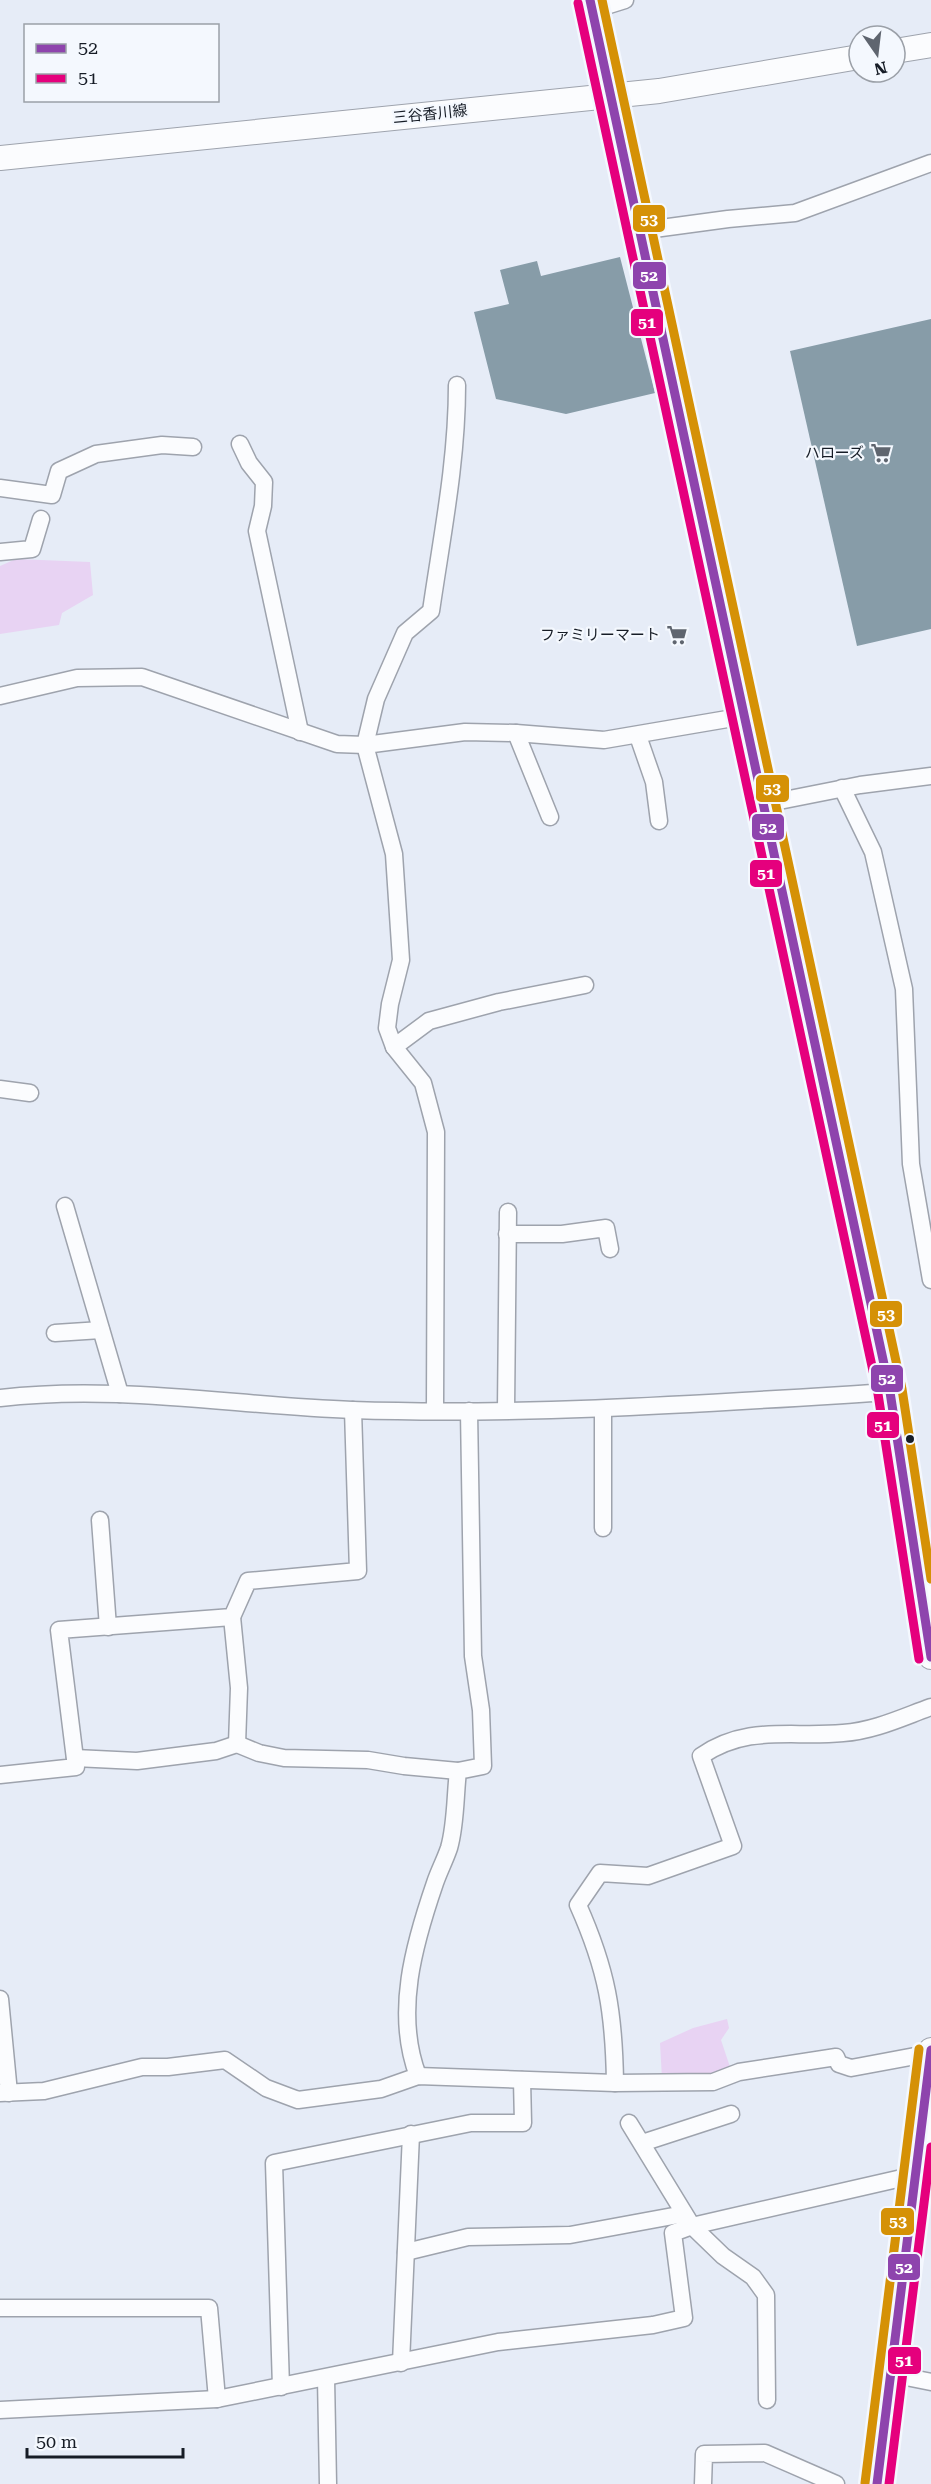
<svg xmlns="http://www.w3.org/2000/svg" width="931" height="2484" viewBox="0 0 931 2484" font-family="'Roboto Serif','Noto Sans JP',serif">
<rect width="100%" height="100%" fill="#e6ecf7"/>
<g fill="#e8d3f3">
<path d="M16 559 90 562 93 595 62 613 59 625 0 634V566Z"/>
<path d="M727 2019 729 2028 721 2040 731 2070 708 2079H662L660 2043 693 2028Z"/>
</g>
<g fill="#879ca8">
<path d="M620 257 655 393 566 414 496 399 474 312 509 304 500 270 537 261 541 276Z"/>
<path d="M931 319V629L857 646 790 351Z"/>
</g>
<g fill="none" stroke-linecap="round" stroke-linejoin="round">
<g stroke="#9ea3ad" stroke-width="19">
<g id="minor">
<path d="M593 10 625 0"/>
<path d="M639 231 728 219 795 213 931 163"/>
<path d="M240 444 249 463 264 482 263 506 257 531 300 732"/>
<path d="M0 488 52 495 59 471 96 454 162 445 193 447"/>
<path d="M0 552 32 549 41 519"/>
<path d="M0 696 77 678 142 677 337 744 365 745 465 732 516 733 604 740 745 716"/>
<path d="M516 733 550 817"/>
<path d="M638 736 654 782 659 821"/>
<path d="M842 788 873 852 904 989 911 1164 931 1280"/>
<path d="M764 804 860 785 931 776"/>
<path d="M394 1047 429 1021 499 1002 585 985"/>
<path d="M0 1089 30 1093"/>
<path d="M65 1206 120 1394"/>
<path d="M507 1234H562L606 1228 610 1249"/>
<path d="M55 1333 101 1330"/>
<path d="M0 1398C117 1384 236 1406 352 1410 532 1416 711 1403 890 1392"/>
<path d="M603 1409V1528"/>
<path d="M435 1410 436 1132 423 1083 394 1047 387 1028 390 1004 401 960 394 854 365 745 376 699 405 633 431 611C442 535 457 462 457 385"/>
<path d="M506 1410 508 1212"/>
<path d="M100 1520 108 1627"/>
<path d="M232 1617 239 1688 237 1744"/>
<path d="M75 1758 137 1761 216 1751 237 1744 259 1753 284 1758 368 1760 404 1766 458 1771"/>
<path d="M0 1775 76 1767 59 1630 232 1617 248 1581 358 1571 353 1410"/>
<path d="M0 1999 9 2093"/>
<path d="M418 2076C394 2013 414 1944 435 1883 439 1871 445 1860 449 1848 456 1824 455 1796 458 1771L483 1766 481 1710 473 1656 469 1411"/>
<path d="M615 2083C614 2012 607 1970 578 1905L600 1873 648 1876 733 1846 701 1756C748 1724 791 1738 843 1733 874 1731 903 1717 931 1707"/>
<path d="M0 2093 44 2091 142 2067H168L225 2060 266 2088 298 2100 381 2089 418 2076 615 2083 713 2082 739 2072 836 2057 839 2064 851 2068 931 2053"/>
<path d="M629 2123 692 2226 723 2256 753 2277 766 2295 767 2400"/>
<path d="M642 2143 731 2114"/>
<path d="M406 2252 468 2237 570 2235 684 2214"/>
<path d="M0 2308H209L217 2399"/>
<path d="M401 2363 411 2134"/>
<path d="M891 2374 931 2382"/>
<path d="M326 2378 328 2484"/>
<path d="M281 2387 274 2163 471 2123H523L522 2080"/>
<path d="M0 2410 217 2399 498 2342 653 2325 684 2318 673 2233 692 2226 915 2175"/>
<path d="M703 2484 704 2454 765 2453 836 2484"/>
</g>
</g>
<g stroke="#9ea3ad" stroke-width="26">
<g id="secondary">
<path d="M590 0 890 1392 931 1657"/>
<path d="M895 51 931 45"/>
<path d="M0 158 659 91 859 57"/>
<path d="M877 2484 931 2050"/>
</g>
</g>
<use href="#minor" stroke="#fbfcfe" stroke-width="16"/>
<use href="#secondary" stroke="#fbfcfe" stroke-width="24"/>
<g stroke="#f4f8fe" stroke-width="14">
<g id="bus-1">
<path d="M590 0 890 1392 931 1657"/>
<path d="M877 2484 931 2050"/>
</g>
</g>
<g stroke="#f4f8fe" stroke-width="14">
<g id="bus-2">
<path d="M578 3 878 1394 919 1659"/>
<path d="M889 2484 931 2147"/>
</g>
</g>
<g stroke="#f4f8fe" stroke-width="14">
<g id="bus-3">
<path d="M602 0 902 1389 931 1579"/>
<path d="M865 2483 919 2049"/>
</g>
</g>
<use href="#bus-1" stroke="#8e44ad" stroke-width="9"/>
<use href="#bus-2" stroke="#e5007d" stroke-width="9"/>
<use href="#bus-3" stroke="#d59106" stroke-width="9"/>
</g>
<defs>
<g id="supermarket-bare" transform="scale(1.62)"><path d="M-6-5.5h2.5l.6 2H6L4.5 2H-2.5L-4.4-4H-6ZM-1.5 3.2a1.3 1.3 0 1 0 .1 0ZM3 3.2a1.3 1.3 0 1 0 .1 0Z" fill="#5f656f" stroke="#f4f8fe" stroke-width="2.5" paint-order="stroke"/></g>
</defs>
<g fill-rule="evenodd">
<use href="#supermarket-bare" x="881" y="453"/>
<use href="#supermarket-bare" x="677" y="635"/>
</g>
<circle fill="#161c26" stroke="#f4f8fe" stroke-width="2" cx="910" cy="1439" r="5"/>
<g text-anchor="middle" stroke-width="4.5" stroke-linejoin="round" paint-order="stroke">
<g font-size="15" fill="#161c26" stroke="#f4f8fe">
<text transform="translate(430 114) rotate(-6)" y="5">三谷香川線</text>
</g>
<g font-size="15" fill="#161c26" stroke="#f4f8fe" text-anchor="end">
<text x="864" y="458">ハローズ</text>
<text x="660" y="640">ファミリーマート</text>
</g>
</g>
<g stroke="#f4f8fe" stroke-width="2">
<rect x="632" y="204" width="34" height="29" rx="6" fill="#d59106"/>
<rect x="632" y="261" width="35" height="29" rx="6" fill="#8e44ad"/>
<rect x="630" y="308" width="34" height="29" rx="6" fill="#e5007d"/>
<rect x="755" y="774" width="35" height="29" rx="6" fill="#d59106"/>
<rect x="751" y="813" width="34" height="28" rx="6" fill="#8e44ad"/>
<rect x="749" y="859" width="34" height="29" rx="6" fill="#e5007d"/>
<rect x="869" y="1300" width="34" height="28" rx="6" fill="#d59106"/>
<rect x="870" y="1364" width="34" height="29" rx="6" fill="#8e44ad"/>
<rect x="866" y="1411" width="34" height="28" rx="6" fill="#e5007d"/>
<rect x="880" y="2207" width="35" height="29" rx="6" fill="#d59106"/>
<rect x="887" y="2253" width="34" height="28" rx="6" fill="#8e44ad"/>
<rect x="887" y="2346" width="35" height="29" rx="6" fill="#e5007d"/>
</g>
<g font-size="16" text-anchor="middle" font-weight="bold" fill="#fff">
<text x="649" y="225">53</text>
<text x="649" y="281">52</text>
<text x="647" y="328">51</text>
<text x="772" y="794">53</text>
<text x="768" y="833">52</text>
<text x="766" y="879">51</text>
<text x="886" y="1320">53</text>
<text x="887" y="1384">52</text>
<text x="883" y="1431">51</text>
<text x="898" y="2227">53</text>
<text x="904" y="2273">52</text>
<text x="904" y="2366">51</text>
</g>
<rect x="24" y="24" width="195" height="78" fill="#f4f8fe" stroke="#9ba0a8" stroke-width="1.5"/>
<rect x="36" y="44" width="30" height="9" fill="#8e44ad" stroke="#9ba0a8" stroke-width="1.5"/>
<text x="78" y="54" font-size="18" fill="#161c26">52</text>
<rect x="36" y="74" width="30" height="9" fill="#e5007d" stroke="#9ba0a8" stroke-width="1.5"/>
<text x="78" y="84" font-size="18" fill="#161c26">51</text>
<g transform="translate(877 54) rotate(166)"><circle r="28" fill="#f4f8fe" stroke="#9ba0a8" stroke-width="1.5"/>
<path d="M0-4.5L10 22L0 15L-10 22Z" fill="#5f656f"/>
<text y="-9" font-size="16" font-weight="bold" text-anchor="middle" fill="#161c26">N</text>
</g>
<path d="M27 2448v9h156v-9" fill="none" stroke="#161c26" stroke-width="3"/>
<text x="36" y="2448" font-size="18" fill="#161c26" stroke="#f4f8fe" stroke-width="4.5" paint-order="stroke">50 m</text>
</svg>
